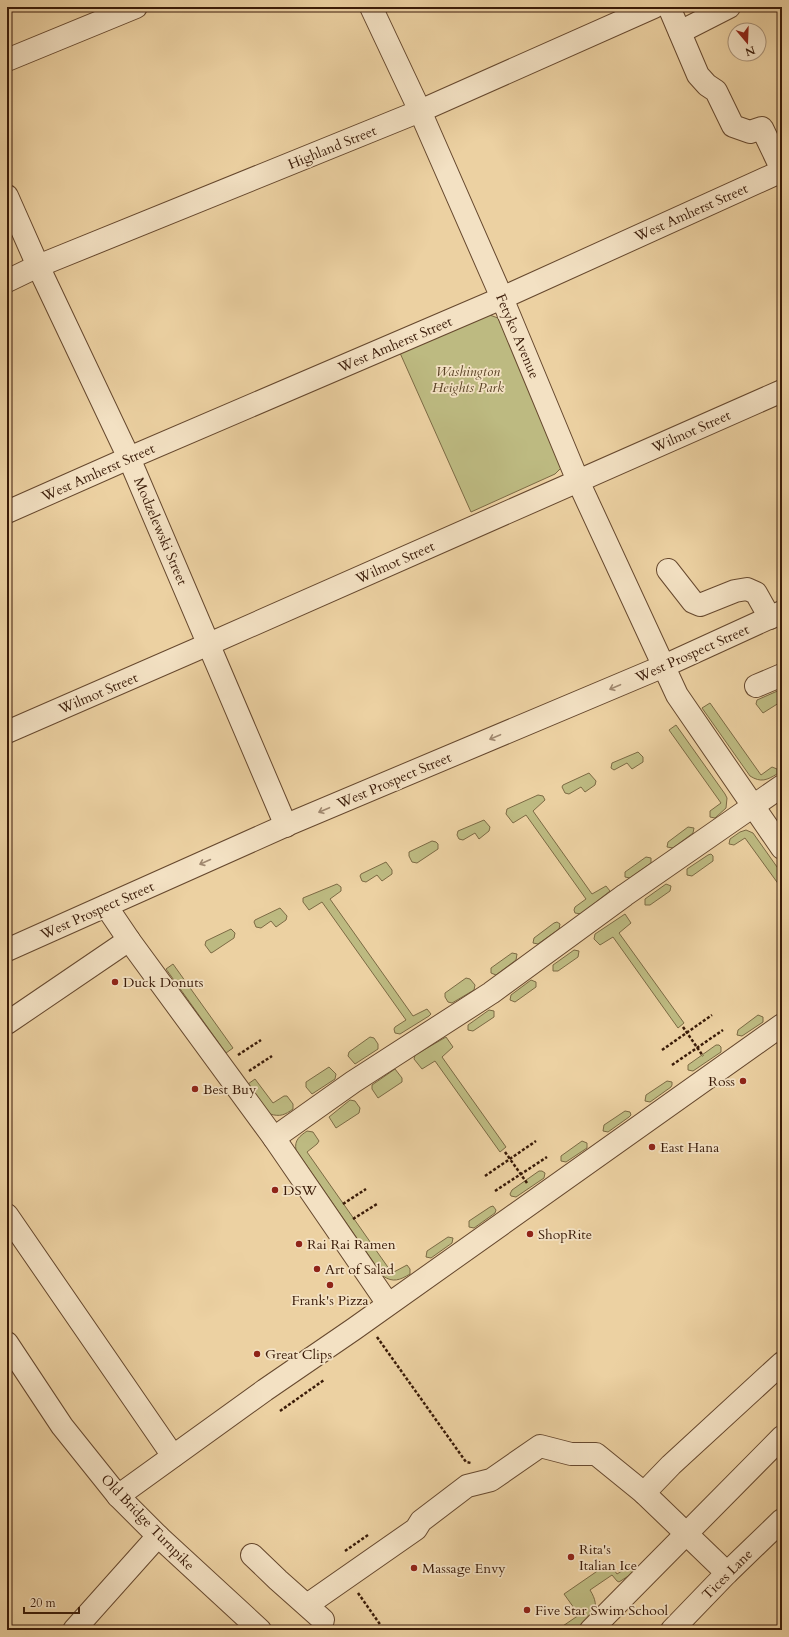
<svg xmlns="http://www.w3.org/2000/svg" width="789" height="1637" viewBox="0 0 789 1637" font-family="Cardo,serif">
<rect width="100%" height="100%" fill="#ecd1a2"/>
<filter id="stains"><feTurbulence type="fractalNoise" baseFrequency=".005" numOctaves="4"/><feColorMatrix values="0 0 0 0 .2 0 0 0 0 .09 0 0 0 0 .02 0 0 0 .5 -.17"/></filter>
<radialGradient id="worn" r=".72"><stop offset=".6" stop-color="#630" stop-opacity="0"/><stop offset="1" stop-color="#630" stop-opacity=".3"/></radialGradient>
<g fill="#bdba81" stroke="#7c6a44">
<path d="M487 314 498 318 563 466 555 474 471 512 400 353Z"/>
<path d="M782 689V701L763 713 756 704 757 700Z"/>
<path d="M710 703 761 775 772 767 777 769V774C767 780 761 783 750 776L702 708Z"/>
<path d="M676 725 725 794 727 798 726 808 715 818 710 817V811L721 803 669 730Z"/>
<path d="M638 752 643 757V762L632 769 627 763 614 770 611 768 612 763Z"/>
<path d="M589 773 596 781 595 785 585 792 581 787 569 794 565 793 562 787 563 785Z"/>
<path d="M538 795 543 796 545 800 533 811 592 894 606 886 610 891 581 914 575 913 574 910 575 907 586 899 526 815 513 823 506 814 507 809Z"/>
<path d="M484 820 490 827 489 831 479 839 475 833 463 840 459 839 457 835 458 831Z"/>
<path d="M688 827 694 828 693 833 673 848 667 847 668 842Z"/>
<path d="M746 830 753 833 782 874V889L745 838 734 845 729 844 730 839 740 832Z"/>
<path d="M432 841 436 842 438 844V849L417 863 412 862 409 856V852Z"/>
<path d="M711 854 713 856V861L692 876 687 875V869L708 855Z"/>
<path d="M646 857 651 858V863L630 878 625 877V872Z"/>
<path d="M386 862 392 870V874L382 881 377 875 366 882 362 881 360 876 361 874Z"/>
<path d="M337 884 341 887V891L330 899 413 1016 427 1009 431 1014 429 1016 400 1034 395 1033 394 1029 395 1027 406 1020 322 902 309 910 303 902V898Z"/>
<path d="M666 884 671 886 670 891 650 905H645V899Z"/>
<path d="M280 908 287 916 286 920 276 927 271 921 261 928 256 927 254 922 255 920Z"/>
<path d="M625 914 631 923 619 933 684 1023 678 1028 613 937 600 945 594 939 595 934Z"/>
<path d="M557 922 560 924 559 929 538 944 533 943 534 938 554 923Z"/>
<path d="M231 929 235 933 234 938 213 952 211 953 205 945 206 941Z"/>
<path d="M574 950 579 951 578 957 558 971H553V965Z"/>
<path d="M512 953 517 954 516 960 496 975 491 973V968Z"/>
<path d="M173 964 233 1048 226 1053 166 969Z"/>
<path d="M466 978 470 979 475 985 474 990 452 1003 448 1002 445 997V993Z"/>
<path d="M531 980 536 982V987L515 1002 510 1000 511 995Z"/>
<path d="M489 1010 494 1011V1017L473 1031 468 1030V1025Z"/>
<path d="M758 1015 763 1017V1022L742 1036 737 1035 738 1030Z"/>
<path d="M370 1037 374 1038 378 1044V1049L355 1064 348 1056 349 1052Z"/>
<path d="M446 1037 453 1047 442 1057 506 1147 500 1152 435 1061 422 1069 414 1059 415 1055Z"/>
<path d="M716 1045H719L721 1047V1052L693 1071 688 1070V1065Z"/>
<path d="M329 1067 336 1074 335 1079 312 1094 306 1087V1082Z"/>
<path d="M395 1069 402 1078V1082L378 1098 372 1089V1085Z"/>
<path d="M255 1079 273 1103 284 1096H287L293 1104V1109C285 1115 280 1117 270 1114L248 1084Z"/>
<path d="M667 1081 672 1082V1085L671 1087 650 1102 645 1101 646 1095Z"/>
<path d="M350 1100 355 1101 360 1108 359 1113 336 1128 329 1117Z"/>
<path d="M625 1111 630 1112 631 1115 629 1117 608 1132 603 1131 604 1125Z"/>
<path d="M307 1131 313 1132 319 1141 317 1144 307 1152 392 1273 407 1265 410 1269V1274C400 1280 393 1283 383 1276L296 1150C294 1140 300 1136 307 1131Z"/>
<path d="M582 1141 587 1143V1148L566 1162 561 1161V1156Z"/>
<path d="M539 1171H542L545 1173 544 1178 516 1197 511 1196 510 1194 512 1190Z"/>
<path d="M493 1206 496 1210 495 1213 474 1228 469 1227V1221L490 1207Z"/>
<path d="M448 1237 453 1238 452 1243 431 1258 426 1257 427 1251Z"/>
<path d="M609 1563 617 1574 630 1566 633 1567V1573L619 1582 617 1581 612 1575 590 1590C602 1609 592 1617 579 1630H557L579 1615 564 1594Z"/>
</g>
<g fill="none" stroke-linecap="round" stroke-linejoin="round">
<g stroke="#66482e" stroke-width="24">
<g id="minor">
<path d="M371 7 420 111 502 298 578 481 677 695 782 848"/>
<path d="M669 7 698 75 707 85 716 91 733 126 750 132 762 128 782 170"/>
<path d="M680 32 729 7"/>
<path d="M7 60 136 7"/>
<path d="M7 196 38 266 129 458 286 826"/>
<path d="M7 281 38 266 420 111 654 7"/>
<path d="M7 512 129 458 502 298 782 171"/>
<path d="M668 570 693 602 700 605 735 591 747 589 756 593 770 618"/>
<path d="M756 686 782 675"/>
<path d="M7 732 209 644 782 391"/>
<path d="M106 906 129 940 274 1138 388 1304"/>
<path d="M7 950 289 824 664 666 782 612"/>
<path d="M7 1023 129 940"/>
<path d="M274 1138 353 1082 491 993 625 895 782 786"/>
<path d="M7 1215 173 1456"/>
<path d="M7 1343 62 1426 118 1496 158 1536 260 1630"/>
<path d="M644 1493 671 1465 782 1363"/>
<path d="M118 1496 265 1390 354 1329 782 1025"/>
<path d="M252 1555 278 1580 323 1620"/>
<path d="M307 1605 416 1529 421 1521 467 1486 491 1480 540 1446 571 1454H596L644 1493 727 1573"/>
<path d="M74 1630 158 1536"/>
<path d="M591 1630 782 1437"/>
<path d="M672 1630 727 1573 782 1520"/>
</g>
</g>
<g stroke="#3a1b08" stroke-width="2.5" stroke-dasharray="3 2" stroke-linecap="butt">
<path d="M683 1027 703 1056"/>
<path d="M662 1050 712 1015"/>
<path d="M238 1055 261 1040"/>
<path d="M672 1065 723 1030"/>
<path d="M249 1071 272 1056"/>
<path d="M505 1152 527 1183"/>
<path d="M485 1176 536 1141"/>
<path d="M495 1191 547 1157"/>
<path d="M343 1204 366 1189"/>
<path d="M353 1219 377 1204"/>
<path d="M377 1337 466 1462 471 1463"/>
<path d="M280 1411 324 1380"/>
<path d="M345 1551 368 1535"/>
<path d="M358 1593 384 1630"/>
</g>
<use href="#minor" stroke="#f3e1c3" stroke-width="22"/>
</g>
<defs><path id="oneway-shaft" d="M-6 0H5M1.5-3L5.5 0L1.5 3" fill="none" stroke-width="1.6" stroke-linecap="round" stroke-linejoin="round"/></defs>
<g stroke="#a0886f">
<use href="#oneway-shaft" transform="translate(615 687) rotate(157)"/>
<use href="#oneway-shaft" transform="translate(495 737) rotate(157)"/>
<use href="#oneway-shaft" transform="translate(324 810) rotate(157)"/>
<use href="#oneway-shaft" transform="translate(205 862) rotate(156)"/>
</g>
<g fill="#8f2418" stroke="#f3e1c3" stroke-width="1.5">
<circle cx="115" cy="982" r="4"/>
<circle cx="743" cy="1081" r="4"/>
<circle cx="195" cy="1089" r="4"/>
<circle cx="652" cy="1147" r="4"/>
<circle cx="275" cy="1190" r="4"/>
<circle cx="530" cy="1234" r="4"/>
<circle cx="299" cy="1244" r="4"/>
<circle cx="317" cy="1269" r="4"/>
<circle cx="330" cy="1285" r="4"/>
<circle cx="257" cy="1354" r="4"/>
<circle cx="571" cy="1557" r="4"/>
<circle cx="414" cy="1568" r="4"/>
<circle cx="527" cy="1610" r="4"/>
</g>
<g text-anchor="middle" stroke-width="3.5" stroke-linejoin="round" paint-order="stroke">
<g font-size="14" fill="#3a1b08" stroke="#f3e1c3">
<text transform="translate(332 147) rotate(-22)" y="5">Highland Street</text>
<text transform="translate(691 212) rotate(-24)" y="5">West Amherst Street</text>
<text transform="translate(518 336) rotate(67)" y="5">Fetyko Avenue</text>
<text transform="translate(395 344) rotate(-23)" y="5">West Amherst Street</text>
<text transform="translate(691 431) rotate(-24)" y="5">Wilmot Street</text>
<text transform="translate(98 472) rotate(-24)" y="5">West Amherst Street</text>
<text transform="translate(161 531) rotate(67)" y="5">Modzelewski Street</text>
<text transform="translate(395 562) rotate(-24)" y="5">Wilmot Street</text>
<text transform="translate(692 653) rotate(-24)" y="5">West Prospect Street</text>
<text transform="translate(98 693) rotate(-23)" y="5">Wilmot Street</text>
<text transform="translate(394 780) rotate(-23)" y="5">West Prospect Street</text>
<text transform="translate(97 910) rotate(-24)" y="5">West Prospect Street</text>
<text transform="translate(148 1522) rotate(46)" y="5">Old Bridge Turnpike</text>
<text transform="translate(727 1574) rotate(-45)" y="5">Tices Lane</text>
</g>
<g font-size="14" font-style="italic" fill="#5b4326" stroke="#f3e1c3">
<text x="468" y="376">Washington<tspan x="468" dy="16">Heights Park</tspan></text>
</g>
<g font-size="14" fill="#3a1b08" stroke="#f3e1c3" text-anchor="start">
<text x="123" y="987">Duck Donuts</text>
<text x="735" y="1086" text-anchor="end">Ross</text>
<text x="203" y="1094">Best Buy</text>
<text x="660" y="1152">East Hana</text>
<text x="283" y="1195">DSW</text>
<text x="538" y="1239">ShopRite</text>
<text x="307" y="1249">Rai Rai Ramen</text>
<text x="325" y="1274">Art of Salad</text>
<text x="330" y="1305" text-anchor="middle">Frank's Pizza</text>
<text x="265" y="1359">Great Clips</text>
<text x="579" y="1554">Rita's<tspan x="579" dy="16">Italian Ice</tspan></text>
<text x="422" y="1573">Massage Envy</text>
<text x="535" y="1615">Five Star Swim School</text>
</g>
</g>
<rect width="789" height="1637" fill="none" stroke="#ecd1a2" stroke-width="24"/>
<rect x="8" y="8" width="773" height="1621" fill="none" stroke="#3a1b08" stroke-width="2"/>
<rect x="12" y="12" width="765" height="1613" fill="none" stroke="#3a1b08"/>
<g transform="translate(747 42) rotate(161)"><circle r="19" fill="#f3e1c3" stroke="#a99278"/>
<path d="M0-3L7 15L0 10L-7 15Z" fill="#8f2418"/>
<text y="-6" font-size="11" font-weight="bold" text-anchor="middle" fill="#3a1b08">N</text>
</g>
<path d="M24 1607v6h55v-6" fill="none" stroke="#3a1b08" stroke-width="2"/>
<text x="30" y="1607" font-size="12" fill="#3a1b08" stroke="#f3e1c3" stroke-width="3" paint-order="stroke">20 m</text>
<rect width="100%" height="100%" filter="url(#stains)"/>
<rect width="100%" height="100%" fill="url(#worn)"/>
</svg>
